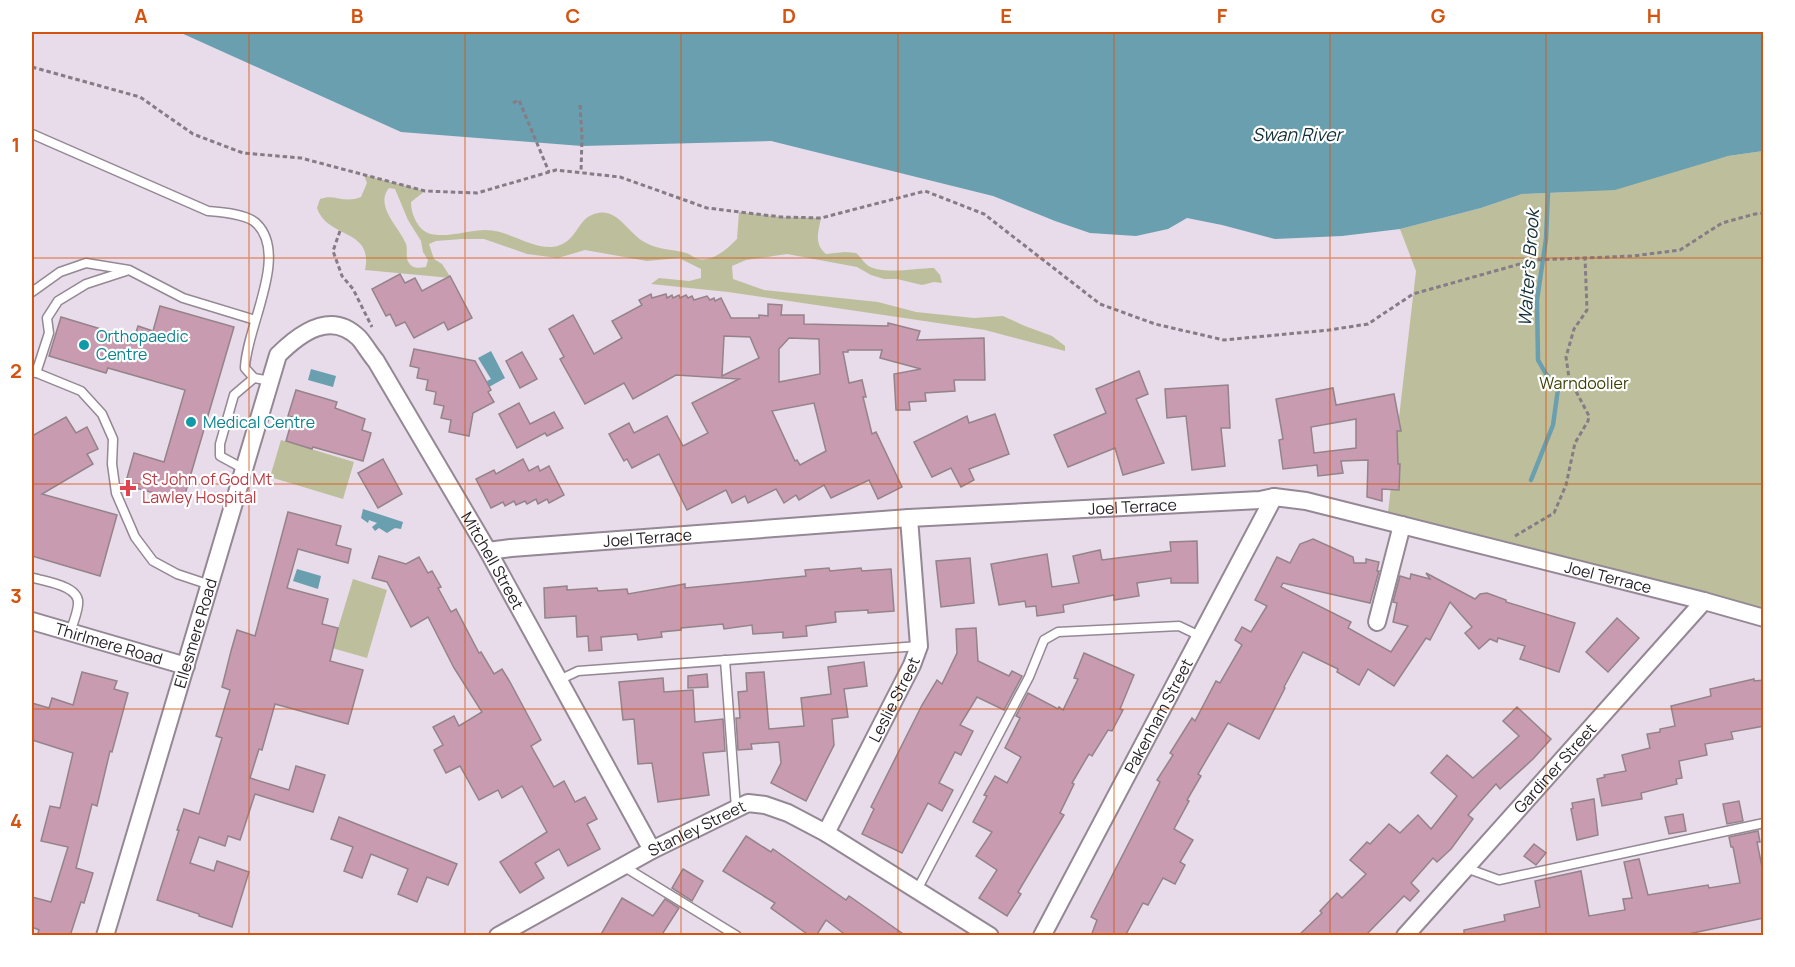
<svg xmlns="http://www.w3.org/2000/svg" width="1795" height="967" viewBox="0 0 1795 967" font-family="Manrope,sans-serif">
<rect width="100%" height="100%" fill="#e8dbea"/>
<g fill="#bdbf9c" fill-rule="evenodd">
<path d="M1763 151V618L1387 521 1416 271 1400 229 1481 208 1522 194 1570 192 1728 156Z"/>
<path d="M364 175 425 191 411 202C411 214 418 231 431 234 447 238 470 230 486 230 508 230 530 248 552 247 579 244 575 217 598 213 619 209 629 235 646 243 659 250 673 249 686 253 690 254 694 258 698 259 713 262 727 249 737 239L739 212 781 217 821 218C818 233 814 244 826 254L845 252 856 253C860 256 862 260 866 264 879 276 916 268 934 268L940 275 942 283 934 282 922 285 897 279H884L871 275 857 267 787 254 746 260 732 266 733 279 764 290 878 302 916 312 974 318 1003 316 1025 326 1052 336 1065 346V351L985 330 728 292 651 284 659 278 689 281 701 278V269L679 258 647 261 585 250 558 258 527 254 484 239H462L436 241 429 244 434 259 442 264 451 278 365 270C374 228 327 239 317 208L320 199C335 193 342 204 361 197L367 183ZM389 188 395 189 408 220 421 241 423 252 428 260 426 267C419 268 413 269 409 263 405 258 408 250 406 244 400 228 374 206 389 188Z"/>
<path d="M281 440 354 462 343 499 270 477Z"/>
<path d="M353 579 387 590 367 658 332 648Z"/>
</g>
<g fill="#6a9fb0">
<path d="M179 32H1763V151L1728 156 1615 190 1522 194 1481 208 1400 229 1342 236 1275 239 1222 225 1187 218 1168 229 1136 236 1090 233 1055 221 993 196 771 141 582 146 401 132Z"/>
<path d="M491 351 505 378 489 387 487 381 491 379 478 358Z"/>
<path d="M311 369 336 376 333 387 308 380Z"/>
<path d="M363 509 403 522 401 529 395 528 387 533 379 528 375 531 372 527 377 523 369 520 368 523 361 518Z"/>
<path d="M297 569 321 576 318 589 293 581Z"/>
</g>
<g fill="none" stroke-linecap="round" stroke-linejoin="round">
<path stroke="#6a9fb0" stroke-width="4.5" d="M1531 480 1553 425 1558 389 1546 374 1538 360 1537 300 1546 239 1548 192"/>
</g>
<g fill="#c99bb0" stroke="#94838a" stroke-width="1.5" fill-rule="evenodd">
<path d="M400 274 405 283 415 278 422 291 450 276 472 318 448 330 444 322 414 338 405 322 396 326 390 314 386 316 372 289Z"/>
<path d="M651 294 652 298 666 294 667 298 672 295 673 298 679 295 680 298 686 295 688 298 692 296 694 300 707 296 710 300 714 298 715 301 721 298 731 318H759V315L768 316V304L782 305 781 315H804V324L888 326V323L920 331 917 340 984 338 985 380H954L955 391 925 393 926 401 909 402 910 410H896L894 374 921 369 880 358 882 350H848V352H843L849 383 862 380 866 397H863L872 434 876 432 902 487 878 499 869 480 831 498 824 485 799 500 796 495 784 503 776 489 748 503 745 496 732 503 726 490 687 510 659 454 632 468 627 459 624 461 609 434 629 423 634 433 667 416 683 446 708 433 692 403 739 379 676 375 633 399 624 383 585 404 560 359 564 357 549 329 573 315 594 354 622 338 612 321 642 305 639 300ZM724 336 750 337 759 358 722 376ZM789 338 819 339 820 374 779 382V349ZM814 403 826 451 800 465 797 460 795 461 772 411Z"/>
<path d="M160 306 234 327 183 501 125 485 134 453 164 462 185 390 108 368 106 373 49 356 61 317 134 339 138 326 153 331Z"/>
<path d="M414 349 475 361 491 390 488 392 494 402 473 413 469 436 449 432 451 420 441 418 444 406 434 404 436 392 426 390 428 380 417 378 419 368 410 366Z"/>
<path d="M522 352 537 379 520 388 506 361Z"/>
<path d="M1139 371 1148 394 1136 399 1164 463 1123 475 1115 448 1068 467 1054 435 1106 413 1096 389Z"/>
<path d="M1228 385 1230 428H1221L1225 466 1192 470 1186 416 1167 418 1165 389Z"/>
<path d="M1333 388 1336 405 1394 394 1401 431H1397L1398 464H1400L1399 490 1382 489V501L1367 497 1368 460 1341 461 1343 473 1318 476 1317 465 1283 469 1279 440 1283 439 1276 399ZM1356 419V448L1314 453 1311 427Z"/>
<path d="M296 390 337 402 335 408 365 419 362 430 371 433 363 461 313 447 312 449 286 441 293 417 288 416Z"/>
<path d="M519 403 530 424 554 412 563 428 547 436 545 433 517 448 499 414Z"/>
<path d="M995 414 1009 454 969 469 974 480 961 487 951 468 932 477 914 442 967 416 969 423Z"/>
<path d="M66 417 76 433 87 427 98 449 87 454 93 464 42 494 117 515 100 576 32 556V436Z"/>
<path d="M383 459 402 494 378 508 358 473Z"/>
<path d="M523 459 529 471 538 466 540 471 549 466 564 495 549 503 547 499 538 504 536 499 527 504 525 501 516 505 514 501 505 506 503 502 491 508 476 479 494 470 496 474Z"/>
<path d="M288 512 341 526 336 545 351 549 348 563 298 549 287 588 328 599 322 624 338 628 330 661 363 670 348 724 275 704 262 750 259 749 250 778 289 790 296 766 325 775 313 812 255 794 240 840 228 836 225 846 199 837 190 863 214 871 217 861 249 872 232 927 199 916V914L157 900 179 830H177L184 809 199 814 222 738 216 736 230 690 222 687 231 651 237 630 255 636Z"/>
<path d="M1313 539 1353 557 1354 563H1366V559L1379 562 1377 571H1379L1370 603 1283 583 1281 587 1351 622 1348 628 1391 652 1408 626 1393 622 1397 603 1393 602 1400 576 1410 579 1411 574 1430 579 1426 573 1475 599 1480 594 1487 593 1506 600V602L1575 623 1559 672 1520 659 1525 646 1498 638 1497 642 1490 639 1479 649 1465 633 1472 627 1450 602 1430 640 1426 638 1394 686 1368 669 1359 685 1337 672 1338 669 1303 652 1284 687 1285 688 1259 739 1228 723 1198 774 1201 776 1187 800 1189 801 1174 829 1193 840 1180 862 1185 865 1175 884 1163 878 1148 905 1143 903 1125 936H1091L1097 920 1091 917 1160 782 1157 780 1173 755 1170 753 1192 718 1195 721 1216 681 1220 683 1242 645 1235 640 1242 627 1251 632 1267 606 1255 600 1277 557 1290 563 1300 544Z"/>
<path d="M1197 541 1198 583H1171V578L1137 583 1139 596 1114 600V595L1063 605 1064 612 1037 616 1036 606 1026 607 1025 601 999 605 991 564 1047 554 1052 587 1079 583 1073 556 1100 550 1102 560 1171 551 1170 542Z"/>
<path d="M379 556 406 564 419 557 428 573 432 571 441 587 438 588 451 612 456 609 479 653 481 652 494 674 502 669 510 682 541 740 531 746 554 787 564 781 575 802 585 797 597 819 587 824 600 849 568 866 559 849 535 863 544 878 520 893 500 862 547 832 522 786 502 798 498 790 479 800 460 766 446 773 434 750 443 745 433 727 454 716 459 726 482 712 454 668 428 617 411 627 387 582 372 578Z"/>
<path d="M970 558 974 603 941 607 936 561Z"/>
<path d="M829 568 830 571 861 568 862 571 891 569 894 611 868 613V610L835 612 836 622 806 626 807 636 783 638V632L753 634 752 625 724 629 723 624 681 628V630L661 632 662 637 638 640 637 634 601 637 602 650 589 651 588 636 577 637 576 616 545 618 544 588 567 586V590L597 588 598 591 627 589 628 594 685 584V588L806 576 805 570Z"/>
<path d="M1617 618 1639 638 1608 672 1586 652Z"/>
<path d="M976 628 978 661 1009 676 1012 671 1022 676 1004 710 977 697 960 725 973 731 961 755 955 752 939 783 953 790 942 811 928 803 902 853 862 834 874 809 871 807 922 705 937 680 942 684 957 653 956 629Z"/>
<path d="M1084 653 1134 675 1120 709 1123 710 1112 731 1108 730 1092 756 1089 754 1072 783 1074 784 1060 813 1064 815 1018 892 1021 894 1007 916 979 898 997 870 976 856 992 832 973 822 987 796 984 795 995 776 1007 783 1021 757 1005 748 1020 718 1016 716 1028 693 1058 709 1059 707 1063 710 1078 679 1074 678Z"/>
<path d="M864 662 867 686 844 689 848 717 832 719 834 745 806 801 771 783 781 763 779 742 751 744 752 749 738 750 736 718H740L738 692 747 691 746 673 764 672 769 729 804 726 801 698 831 694 828 667Z"/>
<path d="M82 672 117 681 114 689 128 693 112 752 110 751 97 806 92 804 76 868 93 873 84 903 81 902 70 936H37L39 930 32 927V897L51 902 68 847 41 841 50 806 60 808 73 753 32 740V703L49 708 52 698 73 705Z"/>
<path d="M707 674 708 687 688 688V676Z"/>
<path d="M663 678 664 692 693 690 695 722 723 719 725 751 703 753 709 795 658 802 652 763 638 764 634 719 623 720 619 682Z"/>
<path d="M1754 679V681L1764 680V726L1731 732 1733 739 1705 744 1707 755 1679 761 1682 778 1676 779 1677 784 1641 793 1642 799 1602 806 1597 779 1605 777 1604 775 1626 771 1622 755 1650 748 1647 734 1660 732V729L1675 726 1671 706 1711 696 1710 689Z"/>
<path d="M1517 707 1551 739 1533 759 1500 789 1496 784 1468 815 1473 819 1451 849 1437 862 1433 858 1411 883 1419 891 1410 901 1404 896 1365 936H1298L1322 913 1320 911 1337 893 1342 898 1366 874 1350 860 1367 842 1370 844 1389 824 1400 833 1418 815 1431 829 1457 796 1431 773 1447 755 1473 778 1519 736 1503 721Z"/>
<path d="M1594 799 1598 835 1577 840 1571 809 1573 808 1572 803Z"/>
<path d="M1739 801 1743 821 1727 824 1723 804Z"/>
<path d="M1683 814 1686 831 1669 834 1665 817Z"/>
<path d="M339 817 457 864 448 885 427 877 417 902 398 894 408 869 371 854 362 878 344 871 353 847 331 839Z"/>
<path d="M1758 831 1760 842H1757L1764 877V918L1679 936H1464V930L1505 921 1504 915 1540 907 1535 881 1581 871 1589 916 1625 910 1623 899 1632 898 1624 862 1639 859 1648 895 1708 885 1709 888 1740 883 1733 847H1731L1729 837Z"/>
<path d="M746 836 771 852 773 849 846 900 849 896 906 936H847L826 920 816 936H810L771 908 775 903 723 871Z"/>
<path d="M1534 844 1546 853 1536 865 1524 856Z"/>
<path d="M683 869 703 881 692 901 672 888Z"/>
<path d="M622 898 653 916 665 899 679 908 661 936H600Z"/>
</g>
<g fill="none" stroke-linecap="round" stroke-linejoin="round">
<g stroke="#948895" stroke-width="11">
<g id="lane">
<path d="M32 134 208 211C221 212 248 214 257 224 289 256 246 328 245 368L254 378 270 381"/>
<path d="M32 292 60 272 86 263 129 270 183 298 255 320"/>
<path d="M32 371 81 391 102 414 113 439 112 464 116 493 135 537 153 561 177 574 210 585"/>
<path d="M36 373 49 333 47 318 58 301 86 284 126 271"/>
<path d="M244 469 220 456V444L234 395 254 378"/>
<path d="M34 578C47 582 81 586 78 605 77 614 73 624 70 632"/>
<path d="M725 660 736 808"/>
<path d="M557 681 578 671 919 646"/>
<path d="M623 866 737 936"/>
<path d="M1466 868 1499 880 1764 823"/>
<path d="M917 890 1029 677 1044 640 1058 632 1179 626 1200 636"/>
</g>
</g>
<g stroke="#948895" stroke-width="20">
<g id="street">
<path id="s1" d="M488 551 511 548 909 518 1260 500 1274 497 1306 501 1704 601 1764 618"/>
<path id="s2" d="M32 621 186 666"/>
<path d="M1377 622 1402 525"/>
<path id="s3" d="M826 833 912 665 919 646 909 518"/>
<path id="s4" d="M105 936 278 355C300 333 331 310 359 338 365 345 370 354 376 361L488 551 652 850"/>
<path id="s5" d="M498 936 652 850 748 803 765 805 788 813 826 833 990 936"/>
<path id="s6" d="M1042 936 1274 497"/>
<path id="s7" d="M1405 936 1704 601"/>
</g>
</g>
<g stroke="#857c86" stroke-width="3" stroke-dasharray="4.5 3" stroke-linecap="butt">
<path d="M32 67 140 97 193 134 243 153 301 158 425 191 477 193 556 170 620 177 707 208 781 217 821 218 925 191 984 214 1100 304 1155 324 1224 340 1329 330 1368 324 1413 294 1534 260 1633 256 1680 250 1722 223 1755 214 1764 213"/>
<path d="M513 103 519 100 549 172"/>
<path d="M580 105 582 137 581 172"/>
<path d="M340 231 333 251 342 276 353 289 372 327"/>
<path d="M1515 536 1554 513 1566 485 1575 443 1588 421 1589 416 1569 378 1566 357 1574 329 1587 310 1585 258"/>
</g>
<use href="#lane" stroke="#fff" stroke-width="8"/>
<use href="#street" stroke="#fff" stroke-width="16"/>
</g>
<path fill="none" stroke="#d4530e" stroke-width="1.5" stroke-opacity="0.55" d="M249 32V936M465 32V936M681 32V936M898 32V936M1114 32V936M1330 32V936M1546 32V936M32 258H1764M32 484H1764M32 709H1764"/>
<g fill="#0f9aa8" stroke="#fff" stroke-width="2">
<circle cx="84" cy="345" r="6"/>
<circle cx="191" cy="422" r="6"/>
</g>
<path fill="#e0444e" stroke="#fff" stroke-width="2" d="M125 479h6v6h6v6h-6v6h-6v-6h-6v-6h6z"/>
<g text-anchor="middle" stroke-width="4.5" stroke-linejoin="round" paint-order="stroke">
<g font-size="16" fill="#0d838f" stroke="#fff" text-anchor="start">
<text x="96" y="342">Orthopaedic<tspan x="96" dy="18">Centre</tspan></text>
<text x="203" y="428">Medical Centre</text>
</g>
<g font-size="16" fill="#404109" stroke="#fff">
<text x="1584" y="389">Warndoolier</text>
</g>
<g font-size="16" fill="#be3a42" stroke="#fff" text-anchor="start">
<text x="142" y="485">St John of God Mt<tspan x="142" dy="18">Lawley Hospital</tspan></text>
</g>
<g font-size="16" fill="#231e24" stroke="#fff">
<text dy="6" stroke="none"><textPath href="#s1" startOffset="646">Joel Terrace</textPath></text>
<text dy="6" stroke="none"><textPath href="#s1" startOffset="160">Joel Terrace</textPath></text>
<text dy="6" stroke="none"><textPath href="#s4" startOffset="960">Mitchell Street</textPath></text>
<text dy="6" stroke="none"><textPath href="#s1" startOffset="1132">Joel Terrace</textPath></text>
<text dy="6" stroke="none"><textPath href="#s4" startOffset="316">Ellesmere Road</textPath></text>
<text dy="6" stroke="none"><textPath href="#s2" startOffset="80">Thirlmere Road</textPath></text>
<text dy="6" stroke="none"><textPath href="#s3" startOffset="150">Leslie Street</textPath></text>
<text dy="6" stroke="none"><textPath href="#s6" startOffset="249">Pakenham Street</textPath></text>
<text dy="6" stroke="none"><textPath href="#s7" startOffset="225">Gardiner Street</textPath></text>
<text dy="6" stroke="none"><textPath href="#s5" startOffset="226">Stanley Street</textPath></text>
</g>
<g font-size="18" font-style="italic" fill="#122e36" stroke="#fff">
<text x="1297" y="141">Swan River</text>
<text transform="translate(1529 268) rotate(-86)" y="6">Walter's Brook</text>
</g>
</g>
<rect width="1795" height="967" fill="none" stroke="#ffffff" stroke-width="66"/>
<rect x="33" y="33" width="1729" height="901" fill="none" stroke="#d4530e" stroke-width="2"/>
<g font-size="20" text-anchor="middle" font-weight="bold" fill="#d4530e">
<text x="141" y="23">A</text>
<text x="357" y="23">B</text>
<text x="573" y="23">C</text>
<text x="789" y="23">D</text>
<text x="1006" y="23">E</text>
<text x="1222" y="23">F</text>
<text x="1438" y="23">G</text>
<text x="1654" y="23">H</text>
<text x="16" y="152">1</text>
<text x="16" y="378">2</text>
<text x="16" y="603">3</text>
<text x="16" y="828">4</text>
</g>
</svg>
